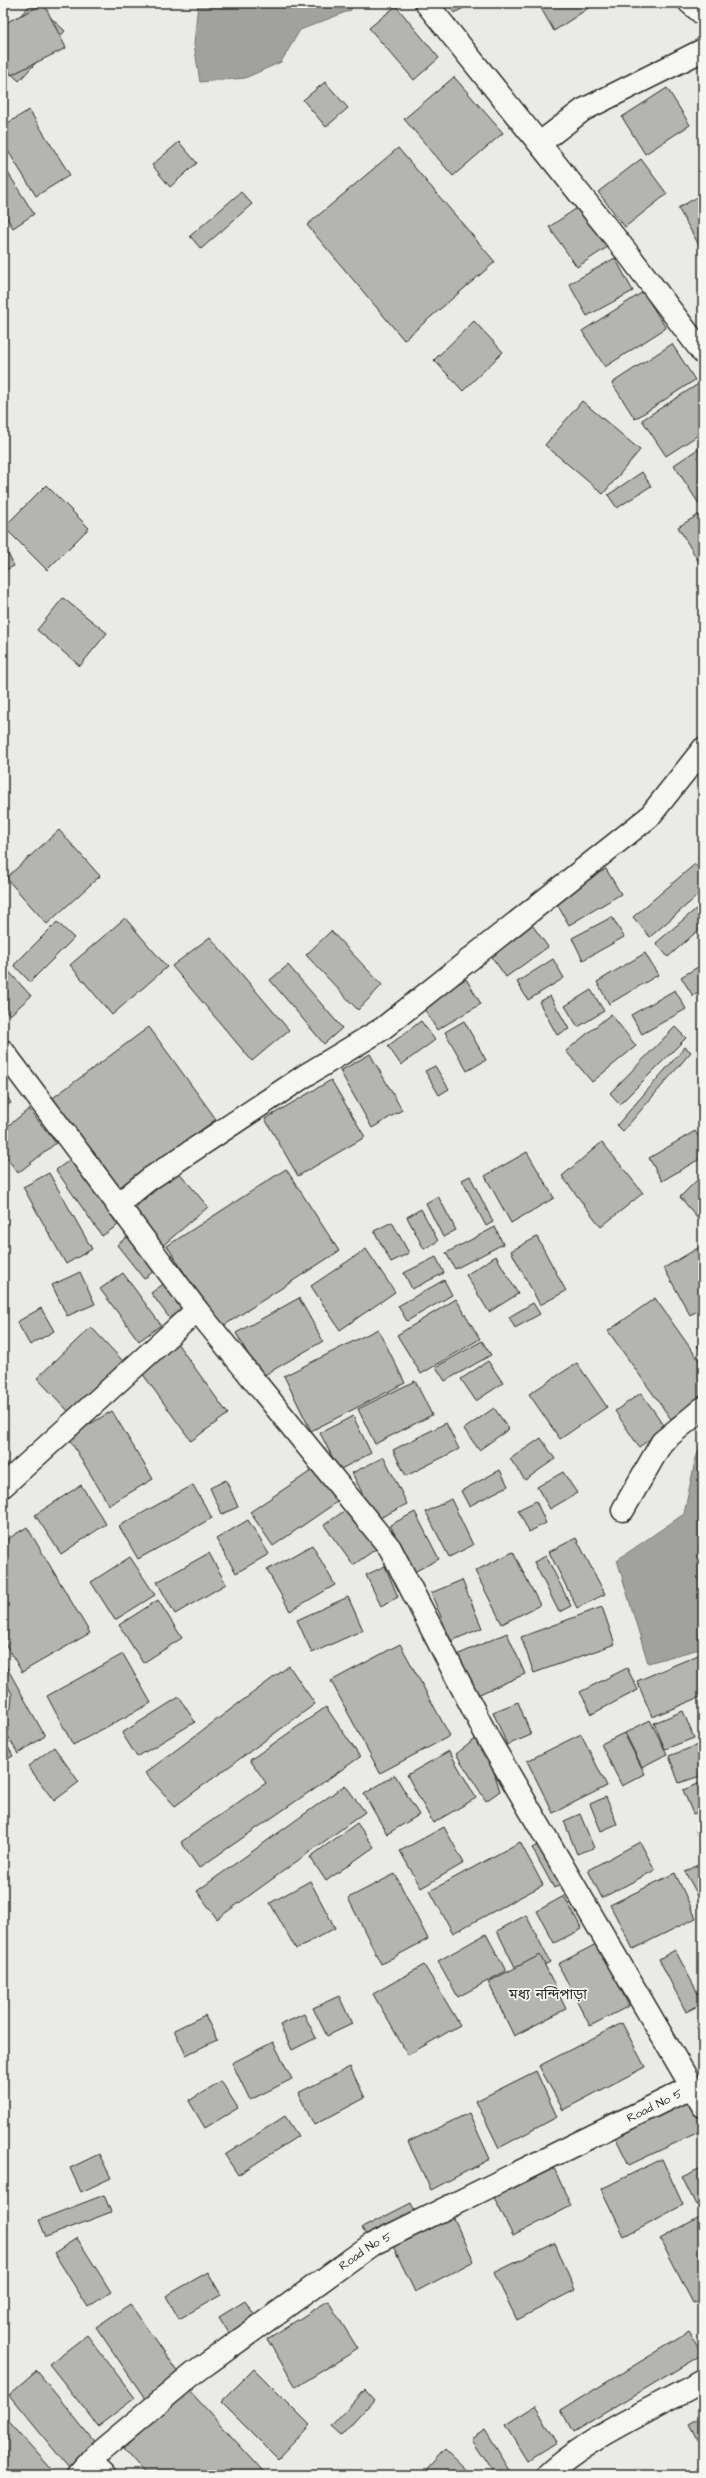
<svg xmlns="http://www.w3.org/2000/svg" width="706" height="2478" viewBox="0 0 706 2478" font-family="'Architects Daughter','Noto Sans Bengali',sans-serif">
<rect width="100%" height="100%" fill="#eaeae6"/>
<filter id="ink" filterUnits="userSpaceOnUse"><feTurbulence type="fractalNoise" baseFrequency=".025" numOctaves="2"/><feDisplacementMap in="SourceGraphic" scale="8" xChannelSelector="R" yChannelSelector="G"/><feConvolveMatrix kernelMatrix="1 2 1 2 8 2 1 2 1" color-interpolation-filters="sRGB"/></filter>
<g filter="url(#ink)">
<g fill="#a1a19e" stroke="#727270">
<path d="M198 3H352L351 10 300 30 281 62 245 78 200 82 194 44Z"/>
<path d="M703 1439V1648L648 1663 617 1560 684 1514 695 1461Z"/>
</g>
<g fill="#b4b4b1" stroke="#2b2b2b">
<path d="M32 3H35L65 31 19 81 3 66V34Z"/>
<path d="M448 3H473L454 13Z"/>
<path d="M538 3H596L554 31Z"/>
<path d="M44 4 66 48 11 75 3 58V24Z"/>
<path d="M396 6 439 58 414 80 369 28Z"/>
<path d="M454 77 503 133 453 176 404 119Z"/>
<path d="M325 82 348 108 326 127 303 100Z"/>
<path d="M667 88 690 125 645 154 622 117Z"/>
<path d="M29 110 70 175 36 196 3 143V126Z"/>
<path d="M179 142 197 163 170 187 152 165Z"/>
<path d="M398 148 495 262 404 340 307 225Z"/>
<path d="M641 159 667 194 625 227 598 192Z"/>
<path d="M3 165 34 214 13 228 7 218 3 221Z"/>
<path d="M241 192 252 204 201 249 190 236Z"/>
<path d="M703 194V243L699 245 678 208Z"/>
<path d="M580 206 609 246 577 267 549 227Z"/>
<path d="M615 258 633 291 587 316 569 284Z"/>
<path d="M643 292 666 328 605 367 582 331Z"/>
<path d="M474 321 503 352 463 391 434 360Z"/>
<path d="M672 344 695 380 635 419 612 383Z"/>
<path d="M703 381V432L666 456 642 420Z"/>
<path d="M582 401 640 450 603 494 545 445Z"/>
<path d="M698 449 703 457V505L701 507 674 465Z"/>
<path d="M642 472 651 486 617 508 608 495Z"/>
<path d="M46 485 89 528 47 570 4 527Z"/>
<path d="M703 512V569L678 527Z"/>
<path d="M3 543 14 566 3 571Z"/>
<path d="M63 598 107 633 80 666 37 630Z"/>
<path d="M59 830 100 876 47 924 6 878Z"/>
<path d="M695 864 703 874V891L650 937 633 917Z"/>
<path d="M606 869 621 894 569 925 554 899Z"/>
<path d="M703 903V926L668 957 656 943Z"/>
<path d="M612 917 624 937 583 960 572 938Z"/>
<path d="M125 918 167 967 112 1015 70 965Z"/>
<path d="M57 922 74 938 30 982 14 965Z"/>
<path d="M530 922 548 947 506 977 489 953Z"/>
<path d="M331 931 382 985 358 1010 306 955Z"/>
<path d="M210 937 289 1030 252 1061 172 966Z"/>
<path d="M645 953 658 975 609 1004 597 982Z"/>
<path d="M553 959 564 978 528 1000 517 982Z"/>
<path d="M703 964V990L693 996 681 977Z"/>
<path d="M3 965 31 996 10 1015 3 1008Z"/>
<path d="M288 965 342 1028 324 1044 270 980Z"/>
<path d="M466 979 481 1004 437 1030 422 1005Z"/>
<path d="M591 990 604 1011 578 1027 565 1006Z"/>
<path d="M675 990 686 1009 642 1034 631 1015Z"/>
<path d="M550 996 569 1029 557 1035 539 1002Z"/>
<path d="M611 1014 636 1046 592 1082 566 1051Z"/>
<path d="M421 1021 435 1040 401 1065 388 1046Z"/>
<path d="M464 1021 486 1060 467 1071 445 1032Z"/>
<path d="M149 1027 216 1119 118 1192 50 1100Z"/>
<path d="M675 1027 686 1038 620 1104 610 1093Z"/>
<path d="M685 1047 691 1052 623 1131 617 1125Z"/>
<path d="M370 1054 402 1110 372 1128 340 1071Z"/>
<path d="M435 1066 449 1089 439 1095 425 1071Z"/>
<path d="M331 1080 365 1137 298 1176 265 1119Z"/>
<path d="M3 1090 11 1103 3 1107Z"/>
<path d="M29 1109 56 1143 18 1173 3 1153V1130Z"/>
<path d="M695 1131 703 1144V1157L662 1181 649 1158Z"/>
<path d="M602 1142 643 1193 601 1227 562 1176Z"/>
<path d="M527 1152 554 1198 511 1223 485 1176Z"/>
<path d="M71 1159 118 1225 102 1236 56 1170Z"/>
<path d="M286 1169 339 1251 220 1328 167 1246Z"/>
<path d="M178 1171 208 1207 161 1247 131 1211Z"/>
<path d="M49 1173 92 1249 66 1264 23 1187Z"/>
<path d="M702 1175 703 1176V1224L680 1197Z"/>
<path d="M470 1176 493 1222 486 1226 462 1180Z"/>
<path d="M438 1196 456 1230 443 1237 426 1203Z"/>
<path d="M421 1209 438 1241 424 1249 407 1217Z"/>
<path d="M392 1222 409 1253 391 1262 374 1231Z"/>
<path d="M495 1227 503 1244 455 1269 446 1253Z"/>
<path d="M133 1232 160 1266 144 1279 117 1245Z"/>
<path d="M537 1237 566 1291 540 1305 511 1251Z"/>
<path d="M703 1245V1308L690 1315 664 1268Z"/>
<path d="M366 1249 395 1292 340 1330 311 1286Z"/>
<path d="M496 1256 518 1294 489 1312 466 1275Z"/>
<path d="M436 1257 444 1273 412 1289 404 1273Z"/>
<path d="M80 1272 95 1304 67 1316 52 1285Z"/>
<path d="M123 1273 161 1325 139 1341 100 1289Z"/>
<path d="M170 1279 190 1305 171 1320 151 1293Z"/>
<path d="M444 1280 452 1295 407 1321 398 1306Z"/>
<path d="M299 1298 323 1341 261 1377 236 1333Z"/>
<path d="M655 1298 703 1366V1397L671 1419 608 1331Z"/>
<path d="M456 1299 480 1339 421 1374 397 1335Z"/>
<path d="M533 1303 540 1314 515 1328 509 1317Z"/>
<path d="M41 1308 54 1331 30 1345 17 1322Z"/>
<path d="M91 1327 123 1361 69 1412 37 1378Z"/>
<path d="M378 1329 405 1383 311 1431 284 1376Z"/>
<path d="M174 1339 228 1414 191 1441 137 1366Z"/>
<path d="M703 1340V1353L697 1345Z"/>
<path d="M482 1341 491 1355 445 1381 436 1367Z"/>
<path d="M488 1361 503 1383 476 1401 461 1379Z"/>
<path d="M577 1363 607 1407 560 1439 529 1394Z"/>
<path d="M415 1381 432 1415 375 1444 358 1409Z"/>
<path d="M641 1393 666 1428 639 1447 615 1411Z"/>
<path d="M494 1408 509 1429 479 1450 464 1429Z"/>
<path d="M112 1411 153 1479 109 1505 68 1437Z"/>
<path d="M353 1416 371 1453 339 1470 320 1433Z"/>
<path d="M446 1423 459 1449 406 1476 393 1450Z"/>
<path d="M541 1438 555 1459 525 1480 510 1459Z"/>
<path d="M384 1457 407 1504 376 1520 352 1473Z"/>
<path d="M314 1469 337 1502 273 1546 250 1512Z"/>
<path d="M500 1470 508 1486 469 1506 461 1491Z"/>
<path d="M563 1472 577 1493 550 1509 537 1487Z"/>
<path d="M226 1480 238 1507 222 1514 210 1488Z"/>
<path d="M81 1485 106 1524 61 1554 35 1515Z"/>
<path d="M193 1485 212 1518 138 1559 119 1526Z"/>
<path d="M451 1499 473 1545 449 1557 426 1512Z"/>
<path d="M536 1501 546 1523 529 1532 518 1510Z"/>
<path d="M350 1507 379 1547 353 1565 324 1525Z"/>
<path d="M415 1512 439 1559 414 1572 390 1525Z"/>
<path d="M248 1520 269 1554 236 1573 216 1539Z"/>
<path d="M27 1527 90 1633 22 1672 3 1640V1542Z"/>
<path d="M576 1538 605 1594 577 1608 549 1552Z"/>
<path d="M312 1545 335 1585 290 1611 267 1570Z"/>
<path d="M513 1552 540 1605 502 1624 475 1571Z"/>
<path d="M209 1553 226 1584 175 1614 157 1582Z"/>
<path d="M546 1556 571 1606 559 1612 534 1562Z"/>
<path d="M130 1557 155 1595 115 1620 91 1582Z"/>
<path d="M385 1566 398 1597 381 1606 366 1575Z"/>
<path d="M462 1580 482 1628 451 1641 431 1593Z"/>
<path d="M348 1597 363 1630 312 1653 297 1620Z"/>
<path d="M158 1600 182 1638 143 1663 119 1625Z"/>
<path d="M602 1607 615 1644 534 1673 521 1637Z"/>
<path d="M507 1633 525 1674 475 1696 457 1655Z"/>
<path d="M400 1644 450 1736 380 1773 331 1681Z"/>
<path d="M703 1653V1696L652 1717 637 1681Z"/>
<path d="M123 1654 151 1703 73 1745 47 1696Z"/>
<path d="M6 1666 45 1736 18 1754 3 1727V1714L11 1708 12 1694 3 1677V1667Z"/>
<path d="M289 1666 315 1704 175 1806 145 1773Z"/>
<path d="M627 1668 638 1690 592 1714 580 1692Z"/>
<path d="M179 1697 195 1722 137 1757 122 1733Z"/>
<path d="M518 1702 531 1735 507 1745 493 1712Z"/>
<path d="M326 1707 360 1757 199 1868 181 1842 266 1783 250 1760Z"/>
<path d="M683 1711 694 1738 665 1749 654 1723Z"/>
<path d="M650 1720 667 1754 642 1767 625 1733Z"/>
<path d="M624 1733 645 1774 622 1786 601 1744Z"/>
<path d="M482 1734 500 1791 486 1801 456 1754Z"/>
<path d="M581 1734 607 1786 553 1813 527 1761Z"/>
<path d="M3 1738 13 1756 3 1761Z"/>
<path d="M703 1743V1775L679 1783 669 1756Z"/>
<path d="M54 1747 79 1782 54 1801 28 1766Z"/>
<path d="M449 1751 476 1798 433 1823 407 1775Z"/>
<path d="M395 1775 419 1815 387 1834 364 1794Z"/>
<path d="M703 1782V1810L693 1814 683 1790Z"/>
<path d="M345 1785 365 1812 217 1919 197 1891Z"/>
<path d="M606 1797 617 1824 601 1831 590 1804Z"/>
<path d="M580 1814 594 1848 577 1854 564 1821Z"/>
<path d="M357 1823 374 1847 326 1881 310 1857Z"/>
<path d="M444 1827 464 1863 421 1888 400 1851Z"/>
<path d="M703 1828V1848L696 1831Z"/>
<path d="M546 1840 568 1881 554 1888 532 1848Z"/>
<path d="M520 1842 543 1885 453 1933 430 1891Z"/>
<path d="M640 1842 655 1870 602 1898 588 1870Z"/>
<path d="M703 1862V1904L685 1872Z"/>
<path d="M675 1873 696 1918 633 1949 610 1905Z"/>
<path d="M395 1874 428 1939 381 1964 348 1898Z"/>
<path d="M310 1881 335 1928 296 1949 270 1903Z"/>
<path d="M564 1896 582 1929 554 1943 537 1911Z"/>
<path d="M526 1915 550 1962 520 1977 497 1931Z"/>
<path d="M486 1934 506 1971 458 1997 438 1961Z"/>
<path d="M598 1943 629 2006 590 2026 558 1964Z"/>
<path d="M675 1950 703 2003 686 2012 659 1959Z"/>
<path d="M540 1955 566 2009 514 2036 488 1982Z"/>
<path d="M424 1965 460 2025 408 2055 373 1994Z"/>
<path d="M339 1996 352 2024 327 2036 313 2008Z"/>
<path d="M304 2014 316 2038 292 2050 280 2025Z"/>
<path d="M205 2015 217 2040 186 2055 174 2030Z"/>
<path d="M622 2023 645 2067 563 2110 539 2066Z"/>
<path d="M703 2024V2039L697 2027Z"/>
<path d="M273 2042 292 2079 250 2100 232 2063Z"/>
<path d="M350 2067 365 2098 314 2125 298 2093Z"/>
<path d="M536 2071 557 2117 499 2148 476 2101Z"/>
<path d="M691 2076 703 2106V2130L629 2165 605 2116Z"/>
<path d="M221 2081 238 2108 205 2128 189 2101Z"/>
<path d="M469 2113 490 2159 431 2190 408 2142Z"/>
<path d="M285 2116 298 2136 238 2175 225 2155Z"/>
<path d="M99 2154 111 2178 81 2192 70 2168Z"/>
<path d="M550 2159 571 2206 513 2236 490 2189Z"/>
<path d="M662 2159 683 2205 624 2236 601 2189Z"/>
<path d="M703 2167V2202L696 2205 682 2177Z"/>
<path d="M104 2195 111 2212 46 2237 39 2220Z"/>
<path d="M411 2203 419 2220 371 2245 362 2228Z"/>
<path d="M452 2214 474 2261 415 2292 392 2244Z"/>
<path d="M703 2215V2262L701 2263 703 2298 693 2303 660 2239Z"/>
<path d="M77 2238 111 2292 88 2307 54 2253Z"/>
<path d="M555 2243 575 2290 517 2320 494 2273Z"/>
<path d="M208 2272 221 2295 179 2319 166 2296Z"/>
<path d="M245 2301 256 2317 229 2333 219 2317Z"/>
<path d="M328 2301 358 2349 296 2387 267 2339Z"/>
<path d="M130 2304 180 2376 146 2400 96 2327Z"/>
<path d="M689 2332 703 2354 573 2432 561 2410Z"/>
<path d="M87 2335 135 2398 98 2426 49 2364Z"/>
<path d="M254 2369 310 2425 278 2459 221 2402Z"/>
<path d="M37 2371 101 2450 73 2473 9 2395Z"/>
<path d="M188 2389 263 2471 258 2475H146L123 2449Z"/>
<path d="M365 2390 374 2400 341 2436 331 2427Z"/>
<path d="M535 2406 557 2442 527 2461 505 2425Z"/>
<path d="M3 2415 55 2473 53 2475H3Z"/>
<path d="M703 2417V2439L698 2442 689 2425Z"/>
<path d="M485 2430 513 2475H495L471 2439Z"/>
<path d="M445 2450 471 2475H422Z"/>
</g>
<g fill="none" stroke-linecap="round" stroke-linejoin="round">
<g stroke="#2b2b2b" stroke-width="25">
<g id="street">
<path d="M426 3 629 255 703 353"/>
<path d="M690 3 703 14"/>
<path d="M540 143 583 110 703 50"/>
<path d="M117 1205 148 1180 306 1075 382 1029 649 817 703 749"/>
<path d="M3 1486 197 1310"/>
<path d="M623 1510 662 1442 703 1408"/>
<path d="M91 2461 105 2475"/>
<path id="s1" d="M78 2475 96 2455 193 2374 371 2245 692 2087"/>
<path d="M547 2475C586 2438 655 2407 703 2381"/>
</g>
</g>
<g stroke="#2b2b2b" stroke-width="25">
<path id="secondary" d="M3 1051 197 1310 390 1548 489 1740 703 2106"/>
</g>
<use href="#street" stroke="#f6f6f2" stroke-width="22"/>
<use href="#secondary" stroke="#f6f6f2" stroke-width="22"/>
</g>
</g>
<g text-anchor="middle" stroke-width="3.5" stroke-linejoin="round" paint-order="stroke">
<g font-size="12" fill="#2b2b2b" stroke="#f6f6f2">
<text dy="4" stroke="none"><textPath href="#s1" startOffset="689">Road No 5</textPath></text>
<text dy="4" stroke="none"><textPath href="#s1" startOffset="365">Road No 5</textPath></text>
</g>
<g font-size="14" fill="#2b2b2b" stroke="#f6f6f2">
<text x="548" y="1999">মধ্য নন্দিপাড়া</text>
</g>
</g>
<rect width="706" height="2478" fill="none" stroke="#f6f6f2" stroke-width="16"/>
<rect x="8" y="8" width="690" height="2462" fill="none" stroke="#2b2b2b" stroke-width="1.5" filter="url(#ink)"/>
</svg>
